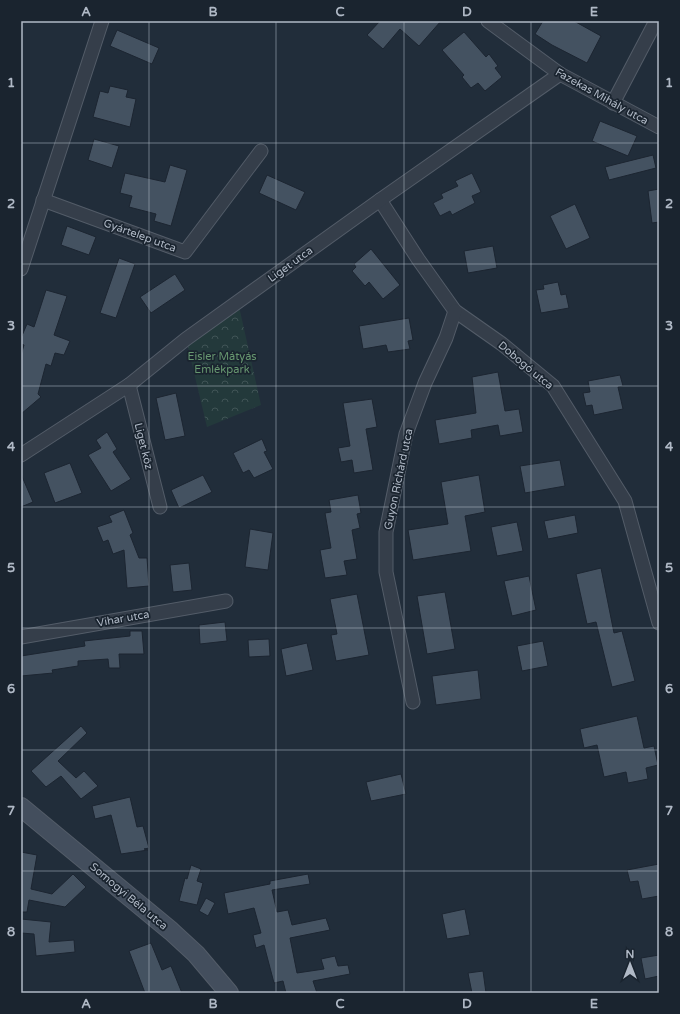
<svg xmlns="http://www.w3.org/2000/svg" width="680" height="1014" viewBox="0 0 680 1014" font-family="'Varela Round',sans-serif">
<defs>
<pattern id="forest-crowns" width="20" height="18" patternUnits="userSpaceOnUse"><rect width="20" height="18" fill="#23393b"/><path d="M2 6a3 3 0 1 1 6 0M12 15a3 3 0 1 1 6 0" fill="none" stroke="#405456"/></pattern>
</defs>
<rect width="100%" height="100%" fill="#212d3a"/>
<path fill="url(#forest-crowns)" d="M238 302 261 405 207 427 186 339Z"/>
<g fill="#445261" stroke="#1c2531">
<path d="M380 21H441L419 46 400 29 383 49 367 35Z"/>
<path d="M543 21H574L601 36 587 63 552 45 535 34Z"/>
<path d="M117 30 159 48 152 64 110 46Z"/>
<path d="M464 32 486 57 489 54 498 66 495 68 502 77 485 91 478 83 471 88 462 77 464 75 442 50Z"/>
<path d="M110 86 128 90 126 97 136 99 130 127 93 117 100 91 108 93Z"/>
<path d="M600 121 637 136 628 156 592 141Z"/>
<path d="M94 139 119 146 112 168 88 160Z"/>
<path d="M653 155 656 168 609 180 605 167Z"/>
<path d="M170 165 187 170 171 226 154 221 156 214 129 207 132 196 120 193 125 173 165 182Z"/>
<path d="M472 173 481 192 472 196 475 203 452 215 450 211 440 216 433 203 443 198 441 194 458 186 455 181Z"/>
<path d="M267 175 305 192 296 210 259 193Z"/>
<path d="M659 189V222L652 223 648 191Z"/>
<path d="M575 204 590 238 566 249 550 216Z"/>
<path d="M67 226 96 237 89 255 61 245Z"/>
<path d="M493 246 497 268 468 273 464 251Z"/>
<path d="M371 249 400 285 383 299 369 282 365 286 352 271 356 267 354 264Z"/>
<path d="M119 258 135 264 116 318 100 313Z"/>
<path d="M175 274 185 290 151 313 140 297Z"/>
<path d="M558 282 561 295 566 294 569 308 541 313 536 290 544 289 543 285Z"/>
<path d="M46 290 67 296 54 335 70 341 64 355 55 353 51 366 46 364 38 394 41 397 21 414V355L24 345 21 344V338L27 324 34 327Z"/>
<path d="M409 318 413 340 408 341 410 349 388 352 386 345 363 349 359 326Z"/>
<path d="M498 372 505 411 519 409 523 432 500 436 498 425 471 430 472 438 439 444 435 420 476 413 472 377Z"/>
<path d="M620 375 623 386 618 387 623 409 594 415 592 405 586 406 583 393 590 392 588 381Z"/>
<path d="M176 393 185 436 165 440 156 398Z"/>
<path d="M372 399 377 427 366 429 373 470 354 473 352 460 341 462 338 448 350 446 343 403Z"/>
<path d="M107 432 117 449 113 452 131 479 111 491 88 455 101 448 96 440Z"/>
<path d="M262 439 267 451 264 452 273 469 254 478 249 470 243 473 233 453Z"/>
<path d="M560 460 565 486 525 493 520 466Z"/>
<path d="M70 463 82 493 55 503 44 473Z"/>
<path d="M21 474 33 502 21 507Z"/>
<path d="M203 475 212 492 179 508 171 490Z"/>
<path d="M479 475 485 512 465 516 471 551 413 560 408 530 448 524 441 482Z"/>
<path d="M358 495 361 513 357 514 360 528 352 530 357 559 344 561 347 575 325 578 320 550 331 548 325 513 331 512 329 500Z"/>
<path d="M124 510 133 533 130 535 139 558H147L149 586 127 588 124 550 113 554 108 540 103 542 97 527 112 522 109 516Z"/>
<path d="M575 515 578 533 548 539 544 521Z"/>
<path d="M517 522 523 551 497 556 491 527Z"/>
<path d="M250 529 273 533 268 570 245 567Z"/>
<path d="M189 563 192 590 173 592 170 565Z"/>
<path d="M601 568 614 633 622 631 635 681 612 687 596 622 587 624 576 574Z"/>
<path d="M529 576 536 610 512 616 504 581Z"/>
<path d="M445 592 455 649 427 654 417 596Z"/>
<path d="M357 594 369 655 336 661 331 635 337 634 330 599Z"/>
<path d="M225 622 227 641 200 644 199 625Z"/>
<path d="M130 631H142L144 654H119L120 668H109L108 659 78 661V666L52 670 53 673 21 676V656L85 646 84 641 130 636Z"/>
<path d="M269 639 270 656 249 657 248 640Z"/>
<path d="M543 641 548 666 522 671 517 646Z"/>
<path d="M307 643 313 670 286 676 281 649Z"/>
<path d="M478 670 481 699 436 705 432 676Z"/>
<path d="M637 716 644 748 654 746 658 765 646 768 648 779 628 783 626 772 604 777 597 745 584 748 580 729Z"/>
<path d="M81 726 87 733 58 761 76 778 84 771 98 786 81 799 61 776 46 787 31 771Z"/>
<path d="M401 774 406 794 371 801 366 782Z"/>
<path d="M130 797 137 827 143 826 149 848 144 849 148 850 121 854 111 815 95 819 92 806Z"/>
<path d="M21 852 37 855 31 889 52 894 73 874 86 887 65 907 29 900 27 912H21Z"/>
<path d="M659 864V896L642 899 638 881 630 882 627 870Z"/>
<path d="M191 865 201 869 197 881 203 883 197 905 179 901 185 878 187 879Z"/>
<path d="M308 874 310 884 272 890 277 912 288 910 292 925 326 918 330 930 290 938 297 973 324 969 321 959 335 956 338 966 348 965 350 974 313 981 317 993H286L283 981 274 983 264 945 256 948 253 935 261 933 254 908 228 914 224 893 270 884V881Z"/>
<path d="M206 898 215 903 208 916 199 911Z"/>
<path d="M465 909 470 935 447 939 442 914Z"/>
<path d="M21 919 51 922 49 942 74 940 75 952 36 956 34 934 21 933Z"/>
<path d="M151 943 162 970 171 966 182 993H145L129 951Z"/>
<path d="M659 955V976L645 979 641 958Z"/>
<path d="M483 971 486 993H472L468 973Z"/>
</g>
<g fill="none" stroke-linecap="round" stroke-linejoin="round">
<g stroke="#535c68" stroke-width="15">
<g id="minor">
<path d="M488 21 560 74 659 127"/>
<path d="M613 103 656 21"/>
<path d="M43 200 185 252 261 151"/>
<path d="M380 200 418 259 455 311 502 344 553 386 625 501 659 623"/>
<path d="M21 269 102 21"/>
<path d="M129 385 160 507"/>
<path d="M21 455 129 385 186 339 380 200 560 74"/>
<path d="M21 637 226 601"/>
<path d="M413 702 386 572V532L406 434 425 383 446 338 455 311"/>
</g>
</g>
<g stroke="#535c68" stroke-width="20">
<path id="secondary" d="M21 807 171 931 196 954 229 993"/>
</g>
<use href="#minor" stroke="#353e4a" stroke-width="13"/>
<use href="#secondary" stroke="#434e5d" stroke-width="18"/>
</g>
<path fill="none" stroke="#b0b9c6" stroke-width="1" stroke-opacity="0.55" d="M149 21V993M276 21V993M404 21V993M531 21V993M21 143H659M21 264H659M21 386H659M21 507H659M21 628H659M21 750H659M21 871H659"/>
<g text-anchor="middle" stroke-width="3.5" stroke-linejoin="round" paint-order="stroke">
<g font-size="11" fill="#b0b9c6" stroke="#1a242f">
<text transform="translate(602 96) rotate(29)" y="4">Fazekas Mihály utca</text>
<text transform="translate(140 235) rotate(20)" y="4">Gyártelep utca</text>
<text transform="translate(290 264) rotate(-36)" y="4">Liget utca</text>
<text transform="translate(526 365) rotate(40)" y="4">Dobogó utca</text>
<text transform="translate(144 446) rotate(76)" y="4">Liget köz</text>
<text transform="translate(398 479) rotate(-78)" y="4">Guyon Richárd utca</text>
<text transform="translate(123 618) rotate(-10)" y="4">Vihar utca</text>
<text transform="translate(129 896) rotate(40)" y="4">Somogyi Béla utca</text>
</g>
<g font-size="11" fill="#679770" stroke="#1a242f">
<text x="222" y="360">Eisler Mátyás<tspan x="222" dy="13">Emlékpark</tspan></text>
</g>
</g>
<rect width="680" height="1014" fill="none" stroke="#1a242f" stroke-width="44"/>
<g transform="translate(630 964)" stroke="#1a242f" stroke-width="3" paint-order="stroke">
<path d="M0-3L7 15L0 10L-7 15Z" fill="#b0b9c6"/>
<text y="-6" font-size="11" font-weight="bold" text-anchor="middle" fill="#b0b9c6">N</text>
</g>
<rect x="22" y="22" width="636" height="970" fill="none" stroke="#b0b9c6" stroke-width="1.5"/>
<g font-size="13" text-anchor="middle" font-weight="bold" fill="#b0b9c6">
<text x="86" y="16">A</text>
<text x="213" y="16">B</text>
<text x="340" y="16">C</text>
<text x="467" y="16">D</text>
<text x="594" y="16">E</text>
<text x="11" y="87">1</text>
<text x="669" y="87">1</text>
<text x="11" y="208">2</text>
<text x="669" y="208">2</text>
<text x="11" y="330">3</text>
<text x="669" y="330">3</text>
<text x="11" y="451">4</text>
<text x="669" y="451">4</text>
<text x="11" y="572">5</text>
<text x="669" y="572">5</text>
<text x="11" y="693">6</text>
<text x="669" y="693">6</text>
<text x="11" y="815">7</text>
<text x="669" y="815">7</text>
<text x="11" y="936">8</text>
<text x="669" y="936">8</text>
<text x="86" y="1008">A</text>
<text x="213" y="1008">B</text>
<text x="340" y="1008">C</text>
<text x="467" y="1008">D</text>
<text x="594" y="1008">E</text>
</g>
</svg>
